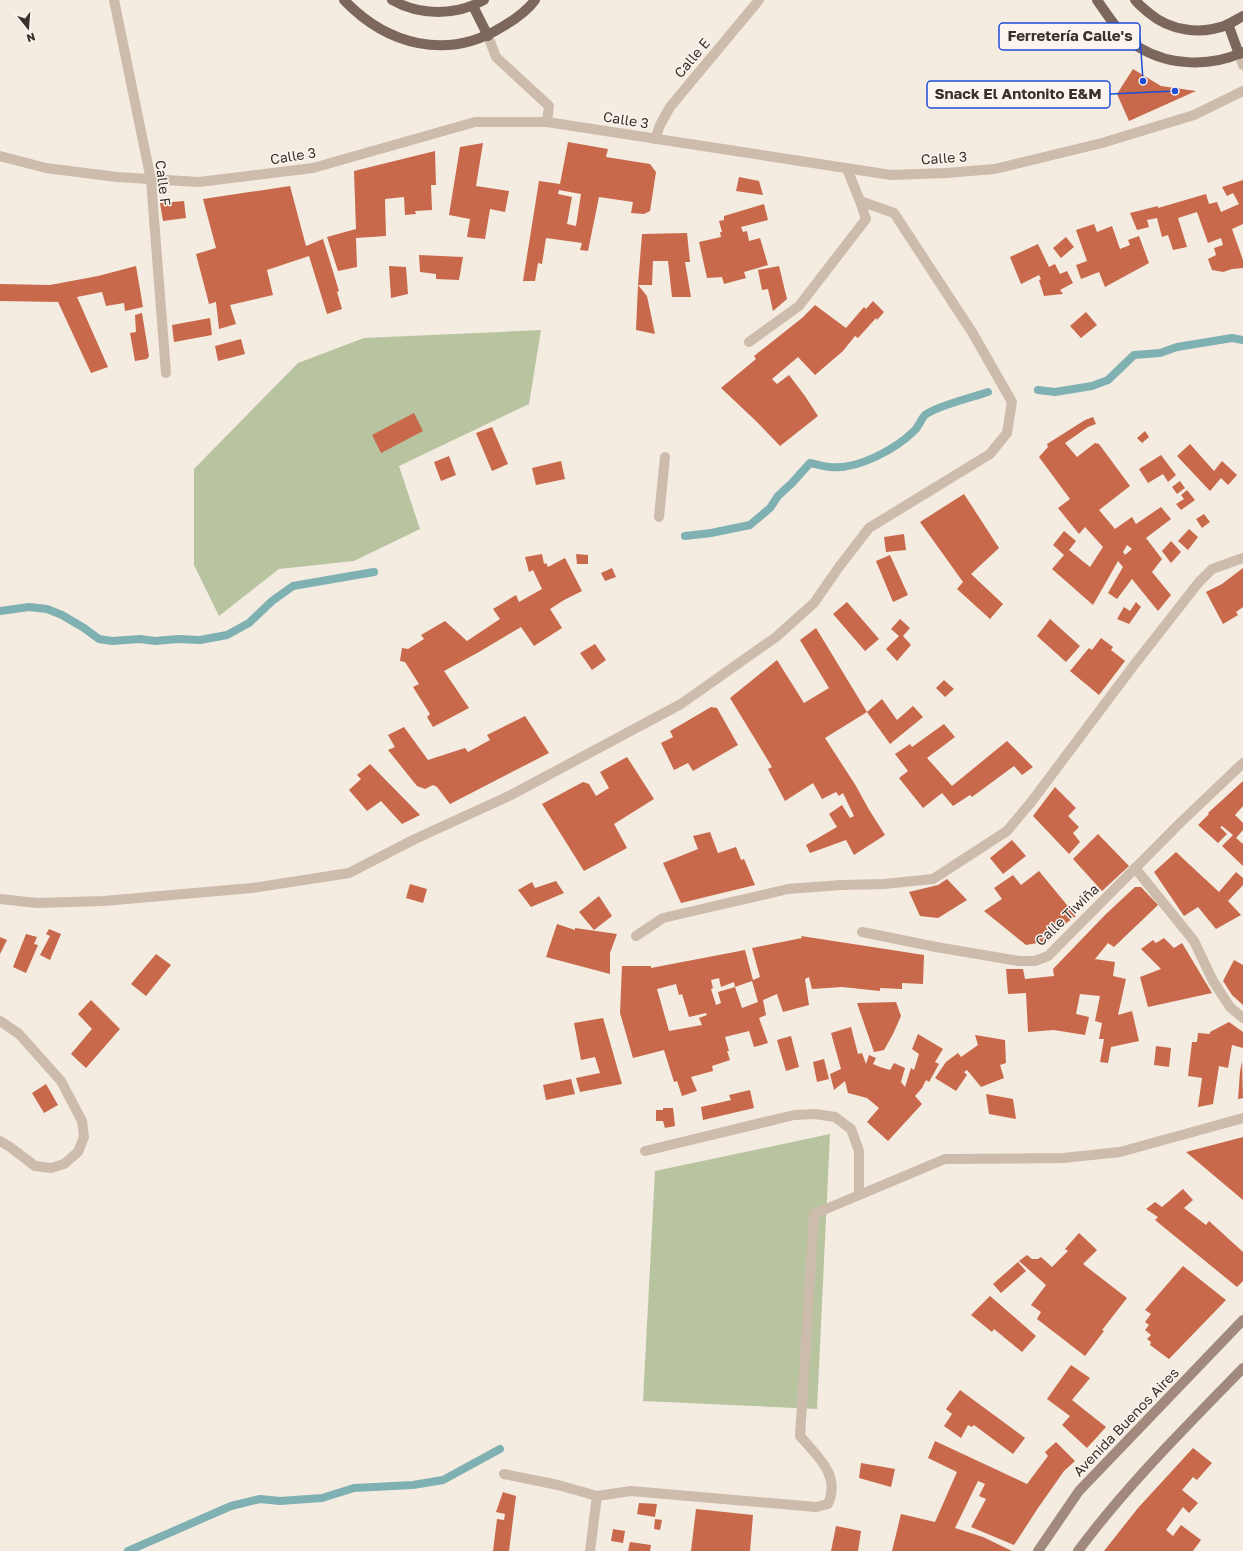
<svg xmlns="http://www.w3.org/2000/svg" width="1243" height="1551" viewBox="0 0 1243 1551" font-family="'Golos Text',sans-serif">
<rect width="100%" height="100%" fill="#f4ebe1"/>
<g fill="#b8c4a0">
<path d="M541 330 529 404 399 466 420 529 354 561 279 569 219 616 194 565V469L298 363 364 338Z"/>
<path d="M830 1134 817 1409 643 1401 655 1171Z"/>
</g>
<g fill="none" stroke-linecap="round" stroke-linejoin="round">
<g stroke="#7fb0b2" stroke-width="8">
<path d="M1038 390 1055 392 1092 386 1108 380 1134 355 1160 353 1177 347 1232 338 1243 340"/>
<path d="M685 536 711 533 750 525 770 508 778 496 792 483 810 463C816 464 824 467 830 467 858 470 896 449 915 430 919 426 921 419 925 415 936 406 974 397 988 392"/>
<path d="M0 611 29 607 47 609 62 615 84 628 99 639 112 641 140 639 155 641 178 639 200 640 227 635 249 623 272 601 293 586 374 572"/>
<path d="M128 1551 231 1506 260 1499 280 1501 322 1498 354 1488 413 1485 443 1480 500 1449"/>
</g>
</g>
<g fill="#c8694b" fill-rule="evenodd">
<path d="M1133 69 1161 86 1196 91 1129 121 1117 94Z"/>
<path d="M568 142 608 149 606 157 650 164 656 172 650 211 644 214 631 213 633 202 599 197 588 251 580 250 582 243 546 238 542 264 538 263 535 281H523L539 181 560 184ZM559 190 581 194 576 226 567 224 572 197 558 194Z"/>
<path d="M483 143 476 186 509 191 505 212 490 209 485 239 467 237 470 219 449 215 460 147Z"/>
<path d="M435 151 436 185H431L432 210 415 211 416 214 405 215 404 197 385 199 386 236 356 238 357 267 338 271 327 237 356 229 354 171Z"/>
<path d="M739 177 759 181 763 195 736 191Z"/>
<path d="M1243 180V224L1232 229 1243 260V268L1232 269 1223 272 1212 270 1208 259 1216 255 1214 248 1223 245 1221 238 1208 243 1197 212 1178 218 1187 247 1173 250 1168 235 1162 237 1157 218 1147 220 1149 227 1137 230 1130 213 1158 206V208L1206 194 1209 204 1217 202 1221 212 1239 204 1233 193 1227 196 1222 187Z"/>
<path d="M290 186 306 246 323 239 339 291 337 292 342 309 327 314 309 256 267 270 273 295 230 305 236 324 219 329 216 302 209 304 196 254 216 248 203 199Z"/>
<path d="M184 201 186 218 163 221 160 203Z"/>
<path d="M764 204 768 220 741 227 743 232 747 231 749 241 760 238 768 265 744 272 746 278 724 284 722 277 707 278 699 242 721 237 720 232H722L719 221 724 220V216Z"/>
<path d="M1094 224 1097 232 1112 226 1120 249 1130 245 1128 240 1139 236 1149 263 1105 287 1099 272 1081 279 1076 265 1087 261 1076 230Z"/>
<path d="M687 233 690 262H685L691 297H672L668 261H653L652 285H638L642 234Z"/>
<path d="M1066 237 1074 247 1061 258 1053 248Z"/>
<path d="M1038 244 1049 267 1055 264 1060 274 1067 271 1073 283 1060 290 1063 294 1044 296 1039 280 1041 279 1039 275 1021 284 1010 257Z"/>
<path d="M419 255 463 257 459 280 436 279V274L420 272Z"/>
<path d="M136 266 143 307 125 311 124 303 106 306 102 292 77 297 108 367 91 373 58 302 0 301V284L50 285 98 276Z"/>
<path d="M389 266 406 267 408 294 391 298Z"/>
<path d="M779 266 787 299 773 311 768 289 762 290 758 270Z"/>
<path d="M638 285 647 296 655 334 636 330Z"/>
<path d="M873 301 884 312 877 320 876 318 858 338 855 336 843 351 815 375 798 357 772 379 777 384 789 375 805 396 818 416 780 446 757 422 721 388 756 359 754 356 802 318 815 305 846 328 864 307 866 309Z"/>
<path d="M1086 312 1097 325 1081 338 1070 326Z"/>
<path d="M142 313 149 356 147 359 135 361 130 333 136 332 135 315Z"/>
<path d="M210 318 212 335 174 342 172 325Z"/>
<path d="M241 339 245 354 218 361 215 346Z"/>
<path d="M414 413 423 431 381 453 372 435Z"/>
<path d="M1093 417 1096 424 1088 427 1065 443 1077 457 1095 443 1099 444 1130 486 1099 510 1115 529 1132 517 1136 524 1161 507 1171 519 1146 538 1162 559 1152 572 1171 595 1158 611 1132 579 1117 599 1108 593 1123 567 1118 561 1093 605 1052 569 1064 555 1053 545 1064 531 1076 541 1069 550 1090 567 1103 547 1085 527 1079 534 1058 508 1070 499 1039 457 1048 447 1047 444 1085 420ZM1127 545 1132 549 1125 555 1123 552Z"/>
<path d="M492 427 508 464 492 471 476 433Z"/>
<path d="M1145 431 1149 437 1142 443 1137 438Z"/>
<path d="M1190 444 1214 471 1222 461 1237 475 1228 485 1221 478 1210 491 1177 456Z"/>
<path d="M1161 455 1176 475 1168 482 1163 474 1148 483 1139 469Z"/>
<path d="M449 456 456 475 441 481 434 462Z"/>
<path d="M561 461 565 479 536 485 532 468Z"/>
<path d="M1180 481 1185 488 1177 494 1172 487Z"/>
<path d="M1187 490 1195 500 1181 510 1176 504 1184 499 1181 495Z"/>
<path d="M964 494 999 548 971 574 1003 604 990 619 957 589 963 582 920 522Z"/>
<path d="M1204 514 1210 522 1202 528 1196 519Z"/>
<path d="M1189 529 1198 537 1188 550 1178 541Z"/>
<path d="M904 534 906 550 886 552 884 537Z"/>
<path d="M1171 541 1181 552 1171 563 1162 551Z"/>
<path d="M542 554 544 564 546 563 548 567 565 558 582 591 564 600 550 609 562 628 534 646 521 627 479 652 444 671 469 708 433 727 427 717 430 714 413 687 419 684 405 662 400 661 402 648 408 649 424 639 421 635 445 621 467 641 500 619 493 609 516 595 519 602 542 589 533 570 529 572 525 557Z"/>
<path d="M576 554 588 555V564H577Z"/>
<path d="M890 555 908 595 893 602 876 561Z"/>
<path d="M612 568 616 577 605 581 601 573Z"/>
<path d="M1243 568V607L1236 612 1238 615 1223 624 1206 592 1222 584Z"/>
<path d="M847 602 879 639 865 651 833 614Z"/>
<path d="M1136 602 1141 607 1129 624 1117 619 1124 607 1130 611Z"/>
<path d="M900 619 910 628 903 636 911 645 897 661 886 649 899 636 891 629Z"/>
<path d="M1050 619 1080 646 1066 662 1037 636Z"/>
<path d="M816 628 867 712 825 738 856 786 868 808 885 835 854 855 846 840 810 853 806 845 837 827 829 814 842 805 850 818 854 816 843 793 839 796 836 792 822 799 813 783 785 801 768 769 772 767 730 698 777 660 804 703 829 688 800 640Z"/>
<path d="M1101 638 1113 647 1111 650 1125 661 1099 695 1070 671 1089 648 1092 650Z"/>
<path d="M595 644 606 660 592 670 580 653Z"/>
<path d="M944 680 954 689 945 697 936 688Z"/>
<path d="M882 699 897 720 913 706 923 717 890 744 867 712Z"/>
<path d="M711 707 717 708 738 745 693 771 688 763 674 770 661 743 673 737 670 731Z"/>
<path d="M525 716 549 753 450 804 437 787 433 785 425 789 417 786 388 750 395 747 388 735 404 727 428 760 465 748 468 752 490 740 487 735Z"/>
<path d="M944 724 955 737 927 758 952 786 1007 741 1033 767 1022 775 1014 766 972 797 970 795 953 806 942 793 923 808 899 778 908 771 895 754 910 744 912 747Z"/>
<path d="M627 757 654 799 614 824 627 848 584 871 542 804 583 782 589 784 596 796 609 788 600 772Z"/>
<path d="M370 764 420 815 402 824 381 801 367 811 349 790 361 779 357 775Z"/>
<path d="M1243 781V806L1235 815 1243 823V830L1236 838 1243 844V866L1222 846 1233 835 1222 826 1220 827 1227 834 1218 843 1198 825 1209 814 1208 813Z"/>
<path d="M1055 787 1076 808 1068 816 1079 827 1073 833 1080 842 1069 854 1033 816Z"/>
<path d="M710 832 718 853 736 847 741 860 744 859 755 885 681 903 663 863 698 849 693 836Z"/>
<path d="M1098 834 1129 866 1102 891 1073 859Z"/>
<path d="M1012 840 1026 856 1003 874 990 858Z"/>
<path d="M1176 852 1219 892 1236 872 1243 878V885L1228 901 1241 915 1216 929 1198 907 1184 916 1154 872Z"/>
<path d="M1039 871 1076 916 1065 924 1049 941 1026 945 984 911 1002 899 994 888 1013 875 1021 885Z"/>
<path d="M947 879 967 900 938 918 920 916 909 892 938 885Z"/>
<path d="M556 881 564 893 531 907 518 890 532 882 535 888Z"/>
<path d="M410 884 427 889 423 903 406 898Z"/>
<path d="M1135 887H1141L1158 905 1114 947 1108 943 1091 964 1095 959 1115 962 1113 976 1126 979 1118 1015 1132 1011 1139 1041 1111 1047 1108 1063 1100 1062 1104 1039H1099L1102 1023 1095 1021 1100 996 1080 994 1076 1014 1089 1017 1085 1035 1054 1030 1028 1032 1026 993 1008 994 1006 969H1023L1025 979 1054 976 1053 969 1106 914Z"/>
<path d="M599 896 612 916 594 930 579 912Z"/>
<path d="M557 924 575 930V928L617 934 610 953V974L546 957Z"/>
<path d="M49 929 61 934 50 960 40 955 50 936 46 934Z"/>
<path d="M26 934 37 937 34 944 38 945 26 973 13 967Z"/>
<path d="M801 936 924 955 923 984 902 983V989L880 988V991L842 987 812 989 809 977 805 979 809 1005 783 1012 777 994 763 1000 766 1015 759 1018 768 1043 754 1047 749 1031 725 1037 729 1051H727L730 1060 712 1066 713 1071 691 1077 697 1091 682 1096 677 1081 674 1082 664 1050 633 1058 620 1013 622 966H651V968L745 950 753 980 760 977 752 948 802 938ZM719 978 721 987 734 982 735 987 752 981 758 1002 742 1008 735 987 718 992 721 1003 716 1005 711 989 713 988 711 980ZM676 984 679 995 682 994 689 1017 706 1013 707 1015 699 1018 702 1025 669 1031 657 989Z"/>
<path d="M0 937 7 940 0 954Z"/>
<path d="M1164 938 1174 948 1182 943 1212 993 1148 1007 1140 977 1161 969 1141 949 1153 940 1156 943Z"/>
<path d="M156 954 171 965 146 996 131 984Z"/>
<path d="M1234 960 1243 965V1005L1232 995 1223 981Z"/>
<path d="M91 1000 120 1029 86 1068 71 1054 92 1029 78 1014Z"/>
<path d="M896 1002 901 1016 893 1034 884 1050 874 1052 857 1003Z"/>
<path d="M603 1018 622 1084 580 1092 576 1078 600 1073 595 1057 581 1060 574 1023Z"/>
<path d="M1229 1022 1243 1032V1048L1232 1045 1228 1068 1219 1066 1213 1104 1198 1107 1202 1078 1188 1076 1192 1042H1197L1198 1033 1210 1034V1032Z"/>
<path d="M851 1027 858 1054 862 1053 866 1064 869 1055 876 1058 873 1064 880 1067 890 1070 894 1063 905 1068 901 1082 905 1087 911 1068 914 1070 919 1054 912 1049 918 1034 943 1049 935 1062 939 1064 929 1082 926 1080 922 1088 915 1096 922 1104 888 1141 867 1122 879 1108 867 1098 848 1093 845 1081 834 1090 830 1074 841 1069 831 1033Z"/>
<path d="M975 1035 1005 1040 1006 1063 1000 1065 1004 1078 981 1087 967 1070 964 1072 967 1075 956 1091 935 1078 946 1062 958 1053 961 1057 978 1045Z"/>
<path d="M791 1036 799 1067 786 1071 777 1040Z"/>
<path d="M1156 1046 1171 1048 1169 1067 1154 1065Z"/>
<path d="M824 1059 829 1079 817 1082 813 1062Z"/>
<path d="M1242 1061 1243 1098 1238 1099 1240 1072Z"/>
<path d="M571 1079 575 1094 546 1100 543 1085Z"/>
<path d="M46 1084 58 1105 44 1113 32 1093Z"/>
<path d="M750 1090 754 1108 703 1120 701 1107 731 1100 729 1095Z"/>
<path d="M986 1094 1013 1099 1016 1119 989 1114Z"/>
<path d="M663 1108H673L675 1126 665 1128 663 1121H656V1110H663Z"/>
<path d="M1243 1137V1200L1186 1152Z"/>
<path d="M1183 1189 1193 1200 1184 1208 1206 1225 1209 1221 1243 1252V1281L1237 1287 1155 1220 1158 1217 1146 1209 1155 1202 1162 1207Z"/>
<path d="M1079 1233 1097 1250 1083 1264 1127 1298 1102 1330 1104 1331 1085 1356 1037 1319 1041 1312 1031 1305 1046 1285 1019 1261 1027 1255 1032 1259H1038L1041 1257 1052 1267 1068 1251 1065 1249Z"/>
<path d="M1018 1262 1026 1271 1001 1293 993 1284Z"/>
<path d="M1183 1266 1226 1300 1169 1359 1150 1345 1151 1342 1147 1339 1151 1335 1145 1330 1149 1325 1145 1322 1151 1314 1145 1310Z"/>
<path d="M990 1296 1036 1336 1022 1352 994 1329 992 1332 971 1315Z"/>
<path d="M1071 1365 1090 1378 1072 1400 1106 1427 1087 1448 1062 1425 1070 1416 1047 1399Z"/>
<path d="M960 1390 1025 1438 1013 1454 974 1425 972 1427 968 1425 961 1438 944 1426 952 1414 946 1409Z"/>
<path d="M935 1441 1027 1484 1048 1456 1045 1452 1056 1442 1075 1461 1064 1471 1038 1508 1014 1545 971 1527 986 1499 979 1496 985 1484 978 1481 955 1528 983 1537 1012 1551H892L901 1514 935 1522 957 1472 928 1458Z"/>
<path d="M1193 1448 1212 1463 1197 1480 1193 1477 1182 1490 1198 1503 1189 1513 1183 1507 1166 1530 1173 1536 1181 1525 1201 1540 1193 1551H1104L1138 1508Z"/>
<path d="M861 1463 895 1469 891 1487 859 1478Z"/>
<path d="M503 1492 516 1496 509 1551H493L497 1519 504 1520 505 1514 496 1512Z"/>
<path d="M639 1503 657 1504 655 1517 637 1514Z"/>
<path d="M696 1509 753 1515 750 1551H691Z"/>
<path d="M655 1519 662 1520 660 1530 654 1529Z"/>
<path d="M836 1526 861 1531 858 1551H831Z"/>
<path d="M613 1529 625 1531 623 1543 611 1541Z"/>
<path d="M630 1542 651 1545 650 1551H628Z"/>
</g>
<g fill="none" stroke-linecap="round" stroke-linejoin="round">
<path stroke="#cdbbac" stroke-width="10" d="M659 517 665 457"/>
<g stroke="#cdbbac" stroke-width="10">
<path d="M114 0 151 180 166 373"/>
<path d="M488 36 496 57 549 106 547 122"/>
<path d="M1239 54 1243 65"/>
<path d="M655 139 660 125 670 107 759 0"/>
<path d="M0 156 46 168 117 177 199 182 313 168 475 122H547L891 175 946 173 995 169 1102 143 1194 115 1243 91"/>
<path d="M749 342 799 306 866 219 860 201"/>
<path d="M1135 868 1194 941 1213 981 1230 1007 1243 1018"/>
<path d="M0 899 37 903 104 901 252 888 349 873 415 839 511 795 681 704 776 637 814 603 839 567 869 528 990 454 1007 433 1012 402 972 332 894 213 860 201 847 169"/>
<path d="M862 932 936 947 1019 961H1035L1048 956 1181 822 1243 763"/>
<path d="M636 936 663 918 788 889 841 885 884 884 933 879 1007 831 1032 801 1134 665 1199 582 1212 569 1243 558"/>
<path d="M0 1021 19 1034 61 1081 82 1121 84 1137 78 1152 64 1164 51 1168 35 1166 10 1147 0 1141"/>
<path d="M645 1151 794 1115 815 1114 835 1117 851 1129 859 1151V1195"/>
<path d="M504 1474 558 1485 597 1496"/>
<path d="M590 1551 597 1496 631 1491 816 1507 828 1504C841 1475 817 1456 800 1436L814 1214 945 1159 1063 1158 1120 1152 1243 1118"/>
</g>
<g stroke="#a18a7d" stroke-width="10">
<path d="M1038 1551 1079 1491 1243 1320"/>
<path d="M1078 1551C1127 1485 1186 1427 1243 1368"/>
</g>
<g stroke="#7d675c" stroke-width="10">
<path d="M344 0C387 45 447 61 502 27 514 20 527 11 535 0"/>
<path d="M392 0C420 16 456 16 484 0"/>
<path d="M1097 0C1109 17 1121 37 1140 48 1170 66 1211 67 1243 52"/>
<path d="M1135 0C1139 5 1144 9 1149 13 1170 31 1201 35 1227 25 1232 22 1238 19 1243 16"/>
<path d="M473 6 488 36"/>
<path d="M1228 24 1239 54"/>
</g>
</g>
<g text-anchor="middle" stroke-width="3" stroke-linejoin="round" paint-order="stroke">
<g font-size="14" fill="#3b302b" stroke="#fbf5ee">
<text transform="translate(692 58) rotate(-50)" y="5">Calle E</text>
<text transform="translate(626 120) rotate(9)" y="5">Calle 3</text>
<text transform="translate(293 156) rotate(-9)" y="5">Calle 3</text>
<text transform="translate(944 158) rotate(-4)" y="5">Calle 3</text>
<text transform="translate(163 183) rotate(83)" y="5">Calle F</text>
<text transform="translate(1067 915) rotate(-44)" y="5">Calle Tiwiña</text>
<text transform="translate(1126 1422) rotate(-46)" y="5">Avenida Buenos Aires</text>
</g>
</g>
<path fill="none" stroke="#1d4ed8" stroke-width="1.5" d="M1143 81L1140 36M1175 91L1110 94"/>
<g fill="#1d4ed8" stroke="#fbf5ee" stroke-width="1.5">
<circle cx="1143" cy="81" r="4"/>
<circle cx="1175" cy="91" r="4"/>
</g>
<g fill="#fbf5ee" stroke="#1d4ed8" stroke-width="1.5">
<rect x="999" y="23" width="141" height="27" rx="4"/>
<rect x="927" y="81" width="183" height="27" rx="4"/>
</g>
<g font-size="15" text-anchor="middle" font-weight="bold" fill="#3b302b">
<text x="1070" y="41">Ferretería Calle's</text>
<text x="1018" y="99">Snack El Antonito E&amp;M</text>
</g>
<g transform="translate(28 28) rotate(163)" stroke="#fbf5ee" stroke-width="3" paint-order="stroke">
<path d="M0-3L7 15L0 10L-7 15Z" fill="#3b302b"/>
<text y="-6" font-size="11" font-weight="bold" text-anchor="middle" fill="#3b302b">N</text>
</g>
</svg>
